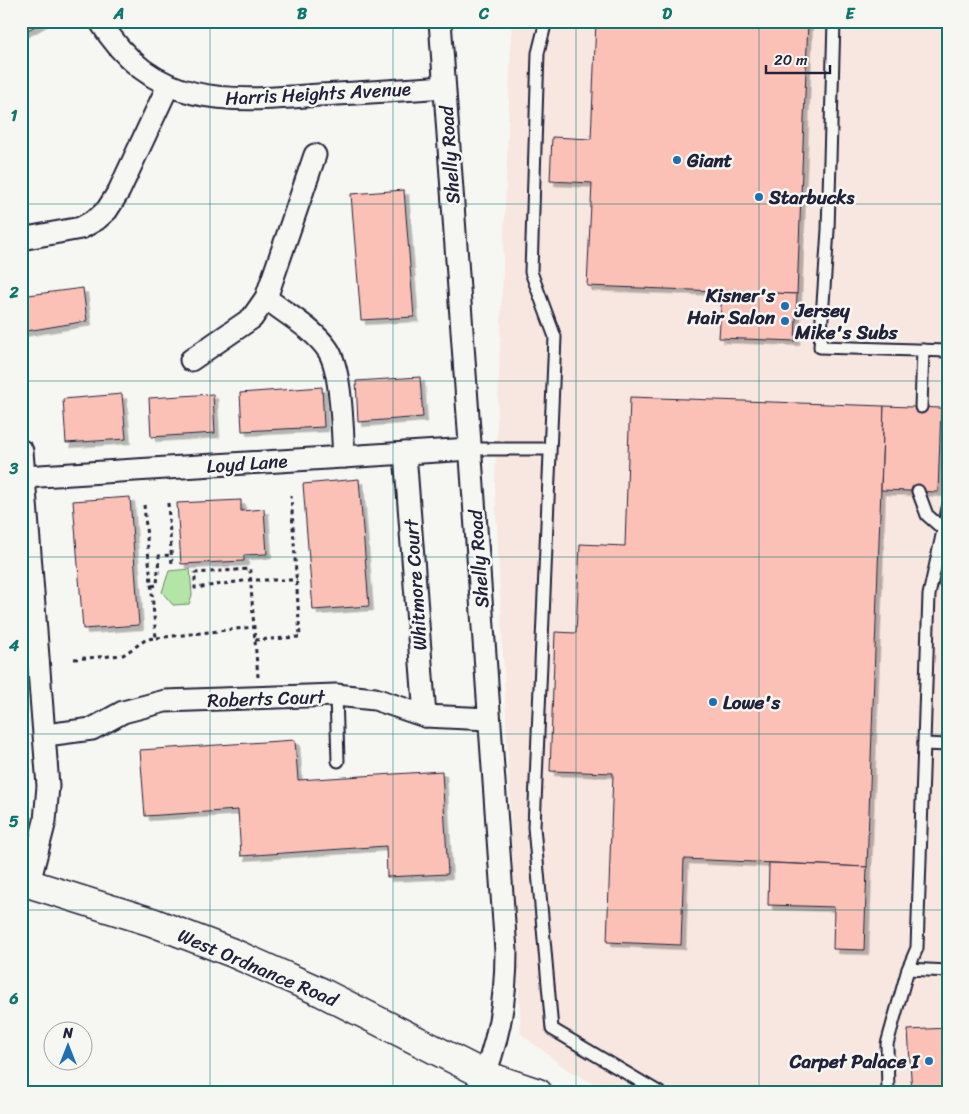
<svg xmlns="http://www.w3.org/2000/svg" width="969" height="1114" viewBox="0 0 969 1114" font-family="Sriracha,sans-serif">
<defs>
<filter id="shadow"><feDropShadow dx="4.5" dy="4.5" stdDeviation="0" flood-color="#0004"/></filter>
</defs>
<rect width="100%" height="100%" fill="#f6f6f2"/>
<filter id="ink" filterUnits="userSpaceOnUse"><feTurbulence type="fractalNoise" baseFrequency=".02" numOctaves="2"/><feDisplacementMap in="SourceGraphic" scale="10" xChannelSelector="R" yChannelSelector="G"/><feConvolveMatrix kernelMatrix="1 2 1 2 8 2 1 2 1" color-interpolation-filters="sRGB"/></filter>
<g filter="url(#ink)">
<path fill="#f8e6e0" d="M512 21H948V1093H612L568 1070 521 1034 495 485Z"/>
<path fill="#b3e6a6" stroke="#6a8470" d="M190 569 192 595 189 604 173 605 162 592 169 571Z"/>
<g fill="#fbc0b6" stroke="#22223b" filter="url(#shadow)">
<path d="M21 21H44L21 34Z"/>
<path d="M596 21H808L797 294 587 286 592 183 550 181 552 137 591 139Z"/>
<path d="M404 190 414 317 361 320 351 194Z"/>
<path d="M83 288 87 321 21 332V296Z"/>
<path d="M722 291 797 294 795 341 719 338Z"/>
<path d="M420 377 423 417 358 422 356 381Z"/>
<path d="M322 387 324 427 242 431 240 393Z"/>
<path d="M122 394 126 439 66 443 63 399Z"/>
<path d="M213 394 215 433 151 437 149 398Z"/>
<path d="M630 397 884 406 867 867 684 859 681 945 607 942 613 773 550 771 555 632 576 633 580 544 625 546Z"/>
<path d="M884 406 941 408 938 492 881 490Z"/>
<path d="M359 479 369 606 313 610 303 484Z"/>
<path d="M130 497 139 625 83 629 73 501Z"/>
<path d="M241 500V511L264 509 267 554 244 555V561L181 564 177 503Z"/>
<path d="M295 740 298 780 442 771 448 874 387 877 386 846 241 856 238 810 145 816 140 750Z"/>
<path d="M769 863 867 867 864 950 833 949 834 907 768 905Z"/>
<path d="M948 1028V1093H912L908 1030Z"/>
</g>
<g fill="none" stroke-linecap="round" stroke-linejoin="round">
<g stroke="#22223b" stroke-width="15">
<g id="lane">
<path d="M546 21 538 53 531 272 555 337 534 827 552 1029 660 1093"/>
<path d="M834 21 828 230 820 347 948 351"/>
<path d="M921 407 923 350"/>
<path d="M470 449H549"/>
<path d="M918 491 927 515 943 529"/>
<path d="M336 695 338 761"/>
<path d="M924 744 948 745"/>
<path d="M908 969 948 971"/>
<path d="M888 1093 887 1044 908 969 917 948 929 595 948 508"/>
</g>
</g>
<g stroke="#22223b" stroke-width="25">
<g id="street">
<path d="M100 21C153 109 229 102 319 95 360 93 402 90 444 87"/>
<path d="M440 21 506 951C506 1002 498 1046 477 1093"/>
<path d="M21 239 81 228 97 219 107 210 119 191 168 86"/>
<path d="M266 298C286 314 314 329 328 350 342 371 342 431 344 457"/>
<path d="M191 360 252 318 266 298 315 155"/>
<path d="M22 451 48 786 45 821 29 883"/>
<path d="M405 453 425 716"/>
<path d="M24 477 470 449"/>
<path d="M46 735 92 729 123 712 165 701 336 695 375 699 425 716 489 719"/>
</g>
</g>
<g stroke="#22223b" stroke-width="31">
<path id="secondary" d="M21 881 152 922 233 953 321 992 485 1075 538 1093"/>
</g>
<g stroke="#22223b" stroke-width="3" stroke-dasharray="4 4" stroke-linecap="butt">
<path d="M168 503 172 565"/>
<path d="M144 505 156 638"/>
<path d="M152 586 157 585 159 556 172 555"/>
<path d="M255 640 300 637 291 495"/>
<path d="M74 659 123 655 147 639 254 627"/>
<path d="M258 677C255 641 252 605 250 569L195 573V588L250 580H297"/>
</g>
<use href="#lane" stroke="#f6f6f2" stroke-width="11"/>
<use href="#street" stroke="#f6f6f2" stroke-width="21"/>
<use href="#secondary" stroke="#f6f6f2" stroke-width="28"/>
</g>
</g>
<path fill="none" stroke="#0f766e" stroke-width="1" stroke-opacity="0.55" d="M210 21V1093M393 21V1093M576 21V1093M759 21V1093M21 204H948M21 381H948M21 557H948M21 734H948M21 910H948"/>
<g fill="#1f6fb2" stroke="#f6f6f2" stroke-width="2">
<circle cx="677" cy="160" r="5"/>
<circle cx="759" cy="197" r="5"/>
<circle cx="785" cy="306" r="5"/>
<circle cx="785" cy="321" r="5"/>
<circle cx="713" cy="702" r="5"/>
<circle cx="929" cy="1061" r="5"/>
</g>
<g text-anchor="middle" stroke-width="5" stroke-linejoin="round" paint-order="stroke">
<g font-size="19" fill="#22223b" stroke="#f6f6f2">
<text transform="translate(318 93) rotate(-3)" y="7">Harris Heights Avenue</text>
<text transform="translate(449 155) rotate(-94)" y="7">Shelly Road</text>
<text transform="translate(247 463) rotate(-4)" y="7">Loyd Lane</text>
<text transform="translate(478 559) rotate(-94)" y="7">Shelly Road</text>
<text transform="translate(415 585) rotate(-94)" y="7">Whitmore Court</text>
<text transform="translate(266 698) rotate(-2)" y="7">Roberts Court</text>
<text transform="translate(258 967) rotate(23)" y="7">West Ordnance Road</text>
</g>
<g font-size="19" font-weight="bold" fill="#22223b" stroke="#f6f6f2" text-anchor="start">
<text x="687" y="167">Giant</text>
<text x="769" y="204">Starbucks</text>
<text x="775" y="302" text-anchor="end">Kisner's<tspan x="775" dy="22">Hair Salon</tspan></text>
<text x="795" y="317">Jersey<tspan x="795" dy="22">Mike's Subs</tspan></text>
<text x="723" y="709">Lowe's</text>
<text x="919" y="1068" text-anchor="end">Carpet Palace I</text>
</g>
</g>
<rect width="969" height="1114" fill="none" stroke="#f6f6f2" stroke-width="55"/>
<g transform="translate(68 1046)"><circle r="24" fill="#f6f6f2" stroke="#a1a1a9"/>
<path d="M0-4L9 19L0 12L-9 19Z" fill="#1f6fb2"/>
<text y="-8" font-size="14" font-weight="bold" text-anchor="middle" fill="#22223b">N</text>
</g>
<path d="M766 65v8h64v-8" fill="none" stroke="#22223b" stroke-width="2.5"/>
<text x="774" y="65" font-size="15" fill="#22223b" stroke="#f6f6f2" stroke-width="4" paint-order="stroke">20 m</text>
<rect x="28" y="28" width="914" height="1058" fill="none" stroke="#0f766e" stroke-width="2"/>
<g font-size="16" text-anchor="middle" font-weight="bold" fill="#0f766e">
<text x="119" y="19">A</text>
<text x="302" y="19">B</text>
<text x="484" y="19">C</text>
<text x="667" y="19">D</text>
<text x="850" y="19">E</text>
<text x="14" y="121">1</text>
<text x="14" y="298">2</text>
<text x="14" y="474">3</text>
<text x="14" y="651">4</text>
<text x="14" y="827">5</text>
<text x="14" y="1004">6</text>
</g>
</svg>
